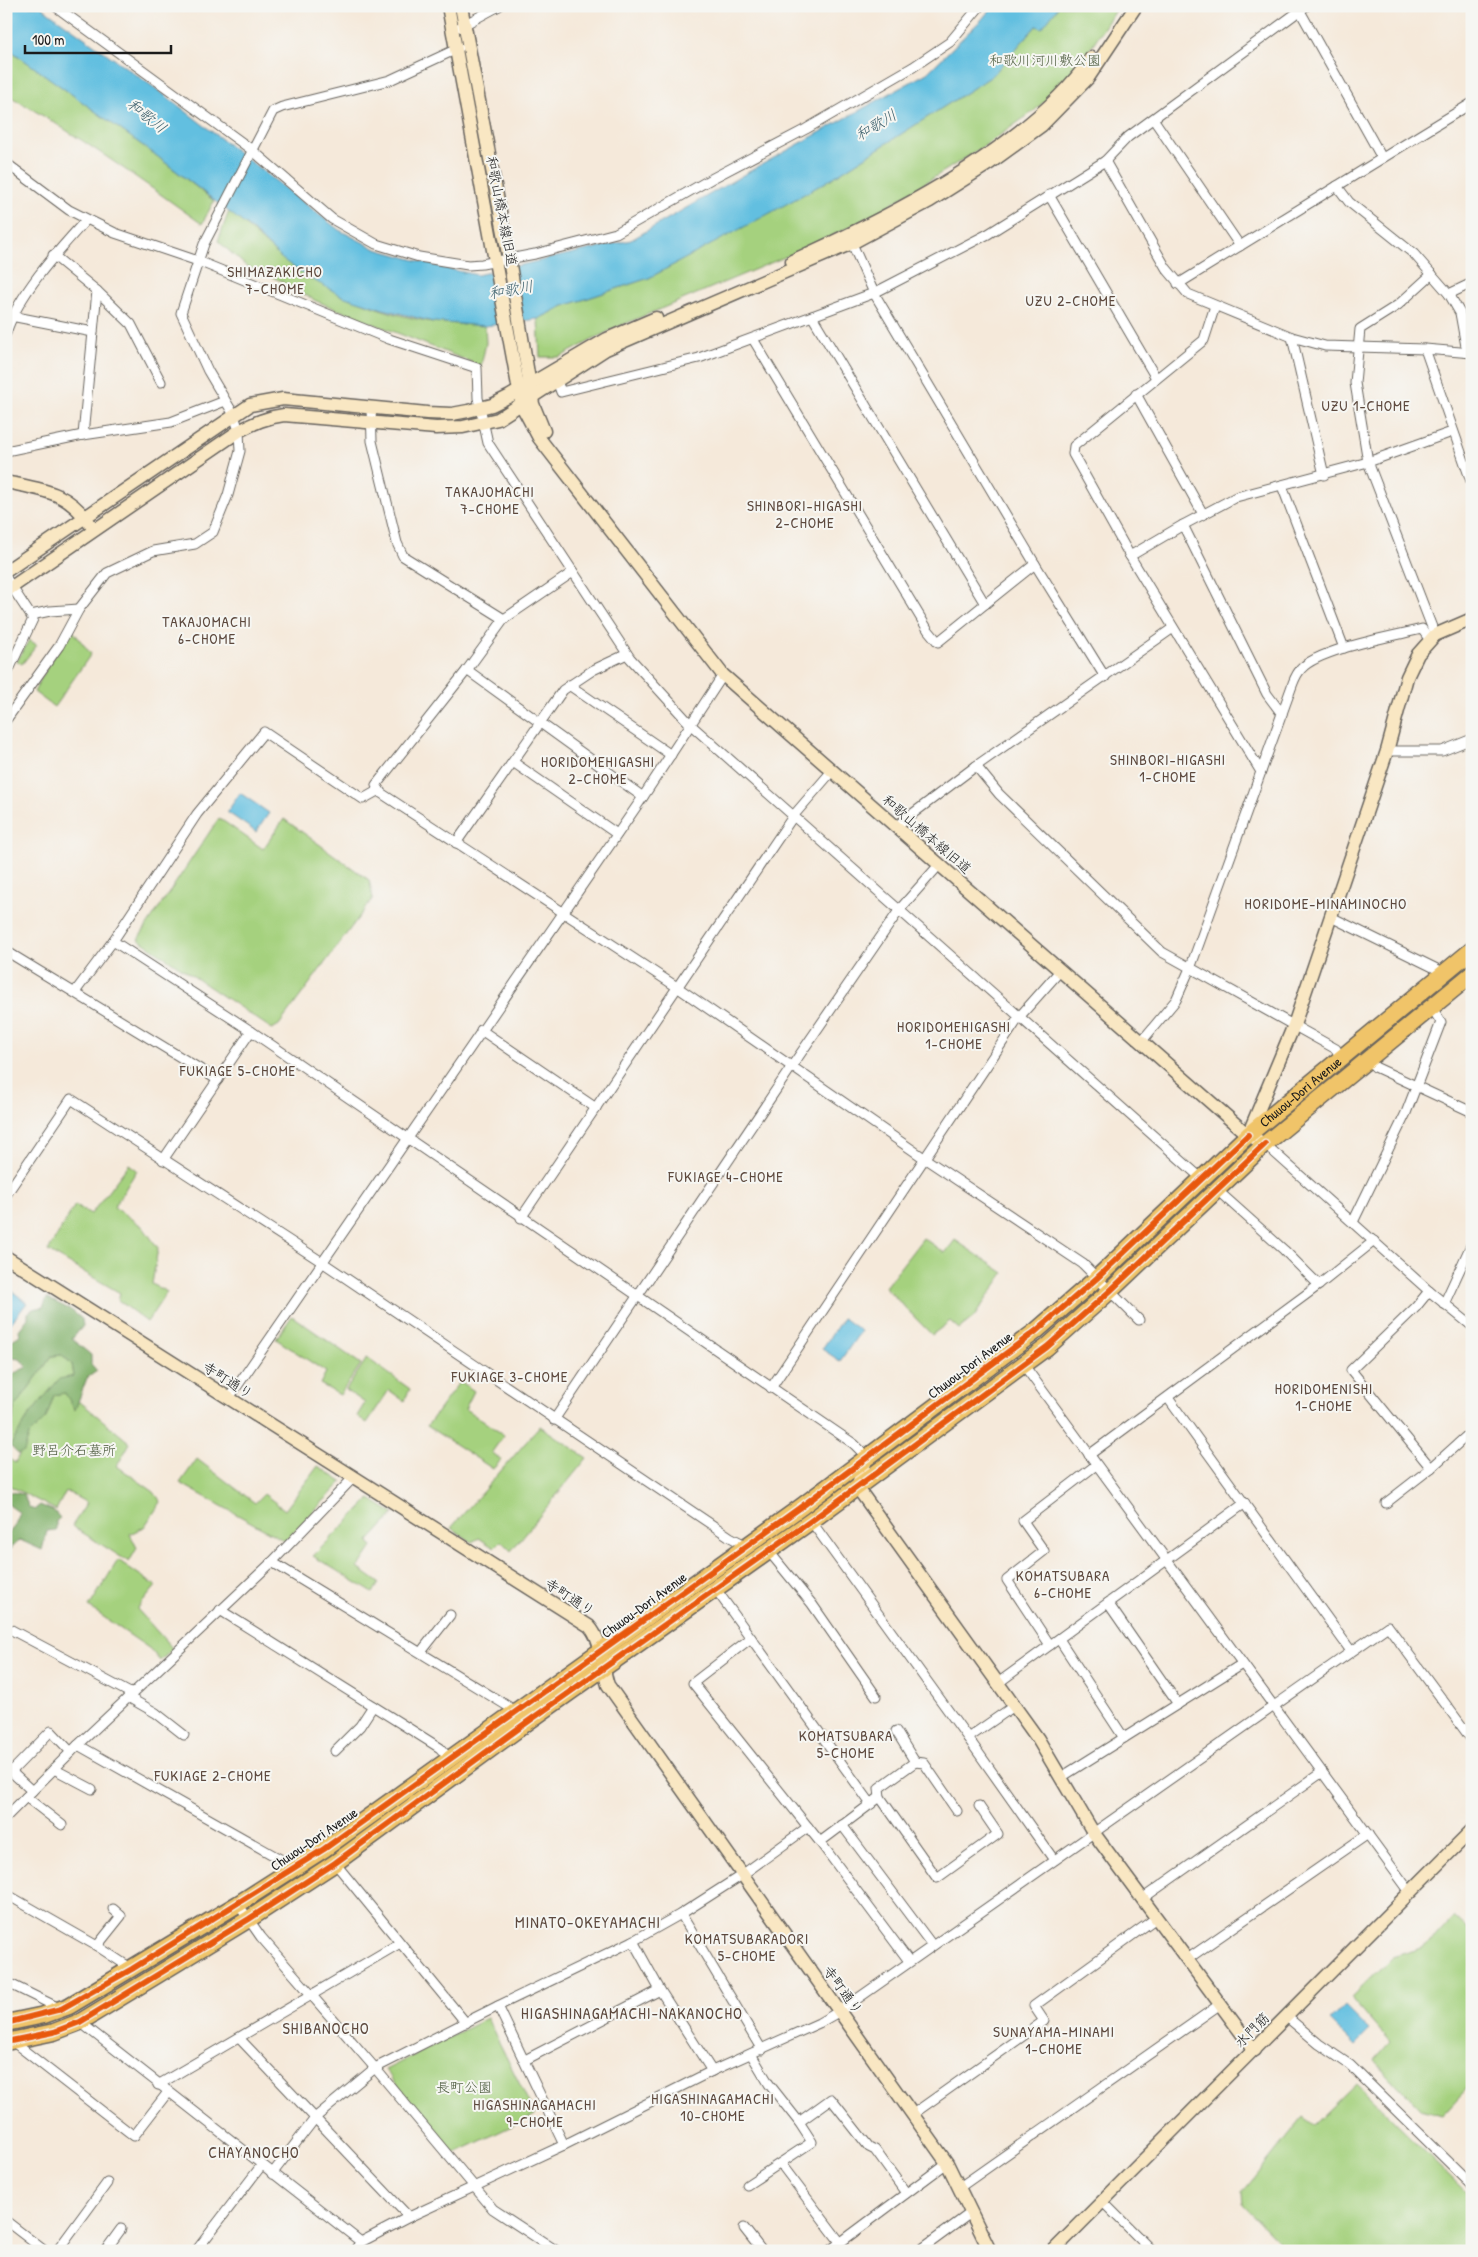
<svg xmlns="http://www.w3.org/2000/svg" width="1478" height="2257" viewBox="0 0 1478 2257" font-family="'Patrick Hand','Klee One',sans-serif">
<rect width="100%" height="100%" fill="#f6f6f2"/>
<filter id="ink" filterUnits="userSpaceOnUse"><feTurbulence type="fractalNoise" baseFrequency=".02" numOctaves="2"/><feDisplacementMap in="SourceGraphic" scale="10" xChannelSelector="R" yChannelSelector="G"/><feConvolveMatrix kernelMatrix="1 2 1 2 8 2 1 2 1" color-interpolation-filters="sRGB"/></filter>
<filter id="wash" filterUnits="userSpaceOnUse"><feTurbulence type="fractalNoise" baseFrequency=".0096" numOctaves="4" result="noise"/><feDisplacementMap in="SourceGraphic" scale="20" xChannelSelector="R" yChannelSelector="G"/><feGaussianBlur stdDeviation="1.12" result="paint"/><feColorMatrix in="noise" values="0 0 0 0 0 0 0 0 0 0 0 0 0 0 0 0 0 1.4 0 .05"/><feComposite in="paint" operator="in"/></filter>
<g filter="url(#wash)">
<rect width="100%" height="100%" fill="#f5e9da"/>
<g fill="#a5d17e" stroke="#60764d">
<path d="M1059 6H1118L1080 64 1061 87 1034 111 983 147 875 214 816 244 615 328 560 357H540L538 319 564 306 649 278 826 182 992 76 1036 26 1042 27Z"/>
<path d="M6 47 153 153 214 201 202 224C138 178 75 133 6 94Z"/>
<path d="M229 211C248 226 264 244 283 259 323 290 382 314 432 322 450 324 468 324 485 326L486 343 481 366 316 301 279 280 246 266 218 241Z"/>
<path d="M69 626 91 654 54 707 34 692Z"/>
<path d="M29 640 37 645 22 664 17 661Z"/>
<path d="M219 818 263 849 284 819 369 880 373 898 279 1025 272 1029 138 939Z"/>
<path d="M129 1164 137 1170 114 1207 143 1227 158 1248 152 1284 167 1292 147 1322 118 1300 120 1293 48 1251 75 1205 91 1214Z"/>
<path d="M923 1238 945 1253 955 1240 1004 1273 974 1317 959 1329 950 1321 932 1335 885 1287Z"/>
<path d="M292 1316 361 1364 340 1395 320 1384 326 1372 276 1339Z"/>
<path d="M62 1355 72 1364 74 1376 59 1380 28 1417 6 1453V1435L12 1425 14 1408 52 1356Z"/>
<path d="M367 1358 410 1389 404 1401 389 1390 367 1423 357 1416 365 1403 346 1390Z"/>
<path d="M460 1381 474 1391 465 1409 504 1435 492 1452 501 1460 493 1469 427 1426Z"/>
<path d="M64 1393 84 1405 130 1443 117 1466 154 1492 161 1502 144 1527 130 1534 137 1548 129 1562 72 1526 87 1503 66 1491 56 1510 8 1485 6 1457 15 1463 29 1435 46 1418 54 1395Z"/>
<path d="M540 1426 587 1458 511 1551 501 1541 494 1548 479 1538 472 1542 451 1528Z"/>
<path d="M197 1459 255 1503 264 1494 285 1510 318 1466 342 1482 285 1541 180 1483Z"/>
<path d="M370 1499 394 1514 369 1541 372 1547 358 1568 379 1583 373 1593 313 1556Z"/>
<path d="M118 1560 156 1586 137 1609 173 1649 160 1661 150 1649 89 1607Z"/>
<path d="M1454 1917 1472 1934V2083L1442 2115 1420 2109 1374 2060 1390 2042 1351 1997 1392 1957 1422 1948 1434 1939Z"/>
<path d="M487 2018 535 2115 453 2154 385 2070Z"/>
<path d="M1356 2084 1472 2198V2251H1288L1243 2205 1242 2193 1303 2117 1314 2125Z"/>
</g>
<g fill="#84b36d" stroke="#506844">
<path d="M47 1298 71 1310 82 1319 83 1326 72 1339 91 1355V1364L97 1371 87 1378 75 1410 65 1393 54 1395 46 1418 29 1435 24 1452 18 1454 10 1446 28 1417 59 1379 74 1376 72 1364 62 1355 52 1356 14 1408 12 1425 6 1435V1377L27 1367 20 1359 10 1358 7 1350 9 1342 20 1335 19 1330 28 1318V1313L33 1309 43 1307Z"/>
<path d="M6 1491 23 1494 29 1507 34 1510 40 1505 54 1511 60 1518 56 1521V1530L47 1531 42 1550 20 1540 6 1552V1536L14 1527 20 1513 6 1503Z"/>
</g>
<g fill="#62bfe0" stroke="#3f6e7e">
<path d="M6 6H40L166 96 339 230 376 249 444 268 477 275 631 240 743 175 927 73 983 18 993 6H1059L1042 28 1036 26 992 76 826 182 772 212 649 278 564 306 538 319 485 326 433 322 383 309 342 296 306 276 282 259 251 229 153 153 6 47Z"/>
<path d="M240 793 269 813 256 832 227 812Z"/>
<path d="M6 1286 27 1303 6 1329Z"/>
<path d="M843 1318 861 1331 840 1361 822 1349Z"/>
<path d="M1345 2006 1370 2031 1355 2046 1330 2021Z"/>
</g>
</g>
<g filter="url(#ink)">
<g fill="none" stroke-linecap="round" stroke-linejoin="round">
<g stroke="#68645e" stroke-width="11">
<g id="street">
<path d="M55 6 252 150 332 219 376 244 419 257 468 265 482 264 535 254 616 233 711 179 806 129 913 67 950 42 980 6"/>
<path d="M1300 11 1382 158"/>
<path d="M460 27 499 6"/>
<path d="M1154 120 1240 246"/>
<path d="M1105 161 1166 268 1188 294 1292 337 1325 346 1425 349 1472 353"/>
<path d="M6 163 69 210 115 233 198 261 389 339 477 368 478 398 488 443 630 658 691 725 1201 1178"/>
<path d="M1337 186 1349 202 1414 254 1449 294 1460 313 1467 352"/>
<path d="M1049 195 1156 378"/>
<path d="M850 239 874 293 1035 564 1105 677"/>
<path d="M53 255 97 291 131 324 161 382"/>
<path d="M1432 274 1398 305 1360 329 1355 383 1368 462 1435 635"/>
<path d="M1178 284 1472 103"/>
<path d="M1449 294 1472 283"/>
<path d="M1215 306 1204 340 1074 446 1073 454 1130 556 1261 772"/>
<path d="M6 315 93 332"/>
<path d="M812 316 985 604 1035 564"/>
<path d="M6 333C19 293 58 251 86 220"/>
<path d="M1292 337 1324 475"/>
<path d="M753 339 928 630 938 642 985 604"/>
<path d="M1425 349 1472 484"/>
<path d="M557 381 561 392 699 358 874 293 988 234 1105 161 1128 137 1306 6"/>
<path d="M1136 394 1203 514"/>
<path d="M371 408 372 441 397 543 403 556 504 619"/>
<path d="M83 435 97 291"/>
<path d="M6 451 83 435 171 422 225 401"/>
<path d="M1282 486 1344 648"/>
<path d="M1183 525 1267 694 1282 714"/>
<path d="M1130 556 1183 525 1236 497 1368 462 1452 432"/>
<path d="M573 572 504 619 467 670 376 785 381 793 677 987 924 1158 1083 1264 1139 1320"/>
<path d="M6 578 33 619 6 676"/>
<path d="M31 615 50 611 79 609"/>
<path d="M467 670 643 797"/>
<path d="M569 685 671 755"/>
<path d="M6 720 59 646 79 609 107 573 153 551 195 544 213 532 228 495 240 451 239 431 234 415 208 371 181 313 204 244 273 111 282 107 390 80 459 48"/>
<path d="M1387 751H1442L1472 739"/>
<path d="M513 762 617 834"/>
<path d="M976 766 999 794 1162 952 1336 1049 1341 1059"/>
<path d="M895 827 976 766 1173 628"/>
<path d="M456 843 563 690 593 670 627 654"/>
<path d="M1331 917 1445 973"/>
<path d="M113 941 251 1031 854 1444 867 1457"/>
<path d="M6 951 218 1080"/>
<path d="M75 992 113 941 197 814 264 732 363 799 379 790"/>
<path d="M481 1030 596 1108"/>
<path d="M1141 1042 1176 1000 1191 966 1293 683C1295 678 1297 673 1301 669 1318 649 1394 636 1422 629L1430 640"/>
<path d="M1369 1060 1375 1067 1472 1112"/>
<path d="M1265 1144 1429 1291 1472 1326"/>
<path d="M163 1160 251 1031"/>
<path d="M1217 1190 1284 1250 1319 1285"/>
<path d="M6 1195 71 1099 322 1262 730 1537 749 1547"/>
<path d="M521 1218 794 815 832 771"/>
<path d="M1353 1222 1406 1113 1441 1022 1432 1008"/>
<path d="M1429 1291 1416 1307 1351 1370 1431 1468"/>
<path d="M1444 1304 1472 1243"/>
<path d="M1023 1364 1410 1892"/>
<path d="M771 1388 1020 1016 1060 971"/>
<path d="M229 1398 643 797 723 675"/>
<path d="M1168 1398 1351 1651"/>
<path d="M554 1420 792 1066 900 909 939 865"/>
<path d="M1089 1455 1319 1285 1374 1241"/>
<path d="M1386 1503 1431 1468 1472 1431"/>
<path d="M811 1521 968 1738 1054 1860"/>
<path d="M767 1549 812 1604 876 1696"/>
<path d="M272 1562 519 1713"/>
<path d="M715 1588 751 1638 693 1683 820 1842 909 1961"/>
<path d="M1108 1603 1178 1704"/>
<path d="M220 1610 440 1748 451 1761"/>
<path d="M6 1627 132 1694"/>
<path d="M751 1638 871 1804"/>
<path d="M1059 1639 1124 1738"/>
<path d="M1050 1645 1007 1580 1044 1551 1023 1521 1096 1465"/>
<path d="M421 1652 450 1615"/>
<path d="M998 1683 1245 1503"/>
<path d="M128 1697 156 1713 184 1735"/>
<path d="M968 1738 1014 1706"/>
<path d="M78 1745 280 1859 291 1870"/>
<path d="M335 1751 360 1726 373 1706"/>
<path d="M915 1762 924 1763 957 1811"/>
<path d="M6 1767 32 1791"/>
<path d="M54 1769 92 1789"/>
<path d="M11 1772 51 1731 71 1752"/>
<path d="M1060 1778 1242 1664"/>
<path d="M26 1797 62 1825"/>
<path d="M880 1797 879 1788 915 1762 896 1731"/>
<path d="M6 1817 78 1745 272 1562 354 1477"/>
<path d="M842 1825 932 1945"/>
<path d="M820 1842 880 1797 937 1878 998 1834 979 1806"/>
<path d="M335 1863 466 2023"/>
<path d="M6 1894 97 1946 132 1969"/>
<path d="M1142 1899 1321 1773"/>
<path d="M238 1904 261 1937 375 2068 493 2209 557 2251"/>
<path d="M681 1914 762 2050"/>
<path d="M633 1941 660 1990 712 2071"/>
<path d="M97 1946 121 1916 113 1909"/>
<path d="M1186 1960 1368 1834"/>
<path d="M6 1982 61 2009"/>
<path d="M498 2006 564 2145"/>
<path d="M1287 2017 1319 2044 1350 2065 1472 2185"/>
<path d="M80 2022 361 2242"/>
<path d="M239 2038 409 2217"/>
<path d="M12 2041 134 2136 168 2092"/>
<path d="M751 2054 769 2084 799 2122"/>
<path d="M525 2060 660 1990"/>
<path d="M158 2085 400 1943"/>
<path d="M913 2114 1044 2021 1034 2006 1156 1918"/>
<path d="M781 2164 840 2242"/>
<path d="M272 2174 316 2117 375 2068 498 2006 633 1941 681 1914 742 1875 808 1827"/>
<path d="M747 2185 812 2142 799 2122 831 2099 869 2147 875 2150 906 2193"/>
<path d="M960 2187 1219 2005"/>
<path d="M1103 2202 1152 2251"/>
<path d="M6 2221 45 2251"/>
<path d="M744 2228 762 2251"/>
<path d="M57 2251 107 2183"/>
<path d="M105 2251 121 2229"/>
<path d="M196 2251 261 2166"/>
<path d="M354 2251 361 2242 409 2217 564 2145 712 2071 819 2023 840 2011 1388 1626 1472 1740"/>
<path d="M829 2251 947 2163"/>
<path d="M919 2251 972 2212"/>
</g>
</g>
<g stroke="#68645e" stroke-width="15">
<g id="secondary">
<path d="M448 6 519 391 523 408 539 438 723 675 1248 1135 1265 1144"/>
<path d="M461 6 509 259 533 404 544 431"/>
<path d="M792 261C888 218 1031 146 1091 58"/>
<path d="M6 482C43 490 67 491 90 524"/>
<path d="M6 571 250 405 283 399 427 413 452 414 468 411 492 405 510 396 607 339 656 318"/>
<path d="M6 591 239 431C254 423 267 417 284 415L436 428 463 427 498 419 606 349 852 243 930 201 990 163 1041 126 1088 78 1136 6"/>
<path d="M1248 1135 1294 1025 1387 751 1407 677 1418 654 1435 635 1472 619"/>
<path d="M6 1257 589 1626C603 1641 601 1665 608 1685L947 2163 990 2251"/>
<path d="M867 1457 857 1487 1038 1739 1093 1832 1254 2050"/>
<path d="M1053 2251 1472 1830"/>
</g>
</g>
<g stroke="#68645e" stroke-width="19">
<g id="highway">
<path id="s1" d="M6 2023 44 2015 69 2006 238 1904 324 1849 801 1507 1036 1331 1097 1278 1248 1135 1472 950"/>
<path d="M6 2042 54 2032 80 2022 249 1919 335 1863 526 1723 811 1521 1047 1347 1110 1291 1265 1144 1472 974"/>
</g>
</g>
<use href="#street" stroke="#fff" stroke-width="9"/>
<use href="#secondary" stroke="#f9e7c3" stroke-width="12"/>
<use href="#highway" stroke="#f0c469" stroke-width="16"/>
<g stroke="#f6f6f2" stroke-width="9">
<g id="cycleway">
<path d="M6 2023 61 2009 132 1969 324 1849 517 1711 801 1507 1036 1331 1097 1278 1248 1135"/>
<path d="M6 2042 54 2032 80 2022 249 1919 335 1863 526 1723 811 1521 1047 1347 1110 1291 1265 1144"/>
</g>
</g>
<use href="#cycleway" stroke="#e8590c" stroke-width="6"/>
</g>
</g>
<g text-anchor="middle" stroke-width="4" stroke-linejoin="round" paint-order="stroke">
<g font-size="14" fill="#4c5b3e" stroke="#f6f6f2">
<text x="1045" y="65">和歌川河川敷公園</text>
<text x="74" y="1455">野呂介石墓所</text>
<text x="464" y="2092">長町公園</text>
</g>
<g font-size="14" fill="#1c1c1c" stroke="#f6f6f2">
<text transform="translate(502 211) rotate(79)" y="5">和歌山橋本線旧道</text>
<text transform="translate(927 834) rotate(41)" y="5">和歌山橋本線旧道</text>
<text dy="5" stroke="none"><textPath href="#s1" startOffset="1602">Chuuou-Dori Avenue</textPath></text>
<text transform="translate(970 1365) rotate(-37)" y="5">Chuuou-Dori Avenue</text>
<text transform="translate(228 1380) rotate(32)" y="5">寺町通り</text>
<text transform="translate(570 1597) rotate(33)" y="5">寺町通り</text>
<text transform="translate(644 1605) rotate(-36)" y="5">Chuuou-Dori Avenue</text>
<text transform="translate(314 1839) rotate(-34)" y="5">Chuuou-Dori Avenue</text>
<text transform="translate(843 1990) rotate(54)" y="5">寺町通り</text>
<text transform="translate(1252 2030) rotate(-45)" y="5">水門筋</text>
</g>
<g font-size="15" font-style="italic" fill="#385d6a" stroke="#f6f6f2">
<text transform="translate(147 116) rotate(39)" y="5">和歌川</text>
<text transform="translate(876 125) rotate(-31)" y="5">和歌川</text>
<text transform="translate(511 290) rotate(-10)" y="5">和歌川</text>
</g>
<g font-size="15" letter-spacing="1" fill="#5d493e" stroke="#f6f6f2">
<text x="275" y="277">SHIMAZAKICHO<tspan x="275" dy="17">7-CHOME</tspan></text>
<text x="1071" y="306">UZU 2-CHOME</text>
<text x="1366" y="411">UZU 1-CHOME</text>
<text x="490" y="497">TAKAJOMACHI<tspan x="490" dy="17">7-CHOME</tspan></text>
<text x="805" y="511">SHINBORI-HIGASHI<tspan x="805" dy="17">2-CHOME</tspan></text>
<text x="207" y="627">TAKAJOMACHI<tspan x="207" dy="17">6-CHOME</tspan></text>
<text x="1168" y="765">SHINBORI-HIGASHI<tspan x="1168" dy="17">1-CHOME</tspan></text>
<text x="598" y="767">HORIDOMEHIGASHI<tspan x="598" dy="17">2-CHOME</tspan></text>
<text x="1326" y="909">HORIDOME-MINAMINOCHO</text>
<text x="954" y="1032">HORIDOMEHIGASHI<tspan x="954" dy="17">1-CHOME</tspan></text>
<text x="238" y="1076">FUKIAGE 5-CHOME</text>
<text x="726" y="1182">FUKIAGE 4-CHOME</text>
<text x="510" y="1382">FUKIAGE 3-CHOME</text>
<text x="1324" y="1394">HORIDOMENISHI<tspan x="1324" dy="17">1-CHOME</tspan></text>
<text x="1063" y="1581">KOMATSUBARA<tspan x="1063" dy="17">6-CHOME</tspan></text>
<text x="846" y="1741">KOMATSUBARA<tspan x="846" dy="17">5-CHOME</tspan></text>
<text x="213" y="1781">FUKIAGE 2-CHOME</text>
<text x="747" y="1944">KOMATSUBARADORI<tspan x="747" dy="17">5-CHOME</tspan></text>
<text x="1054" y="2037">SUNAYAMA-MINAMI<tspan x="1054" dy="17">1-CHOME</tspan></text>
<text x="713" y="2104">HIGASHINAGAMACHI<tspan x="713" dy="17">10-CHOME</tspan></text>
<text x="535" y="2110">HIGASHINAGAMACHI<tspan x="535" dy="17">9-CHOME</tspan></text>
</g>
<g font-size="16" letter-spacing="1" fill="#5d493e" stroke="#f6f6f2">
<text x="588" y="1928">MINATO-OKEYAMACHI</text>
<text x="632" y="2019">HIGASHINAGAMACHI-NAKANOCHO</text>
<text x="326" y="2034">SHIBANOCHO</text>
<text x="254" y="2158">CHAYANOCHO</text>
</g>
</g>
<rect width="1478" height="2257" fill="none" stroke="#f6f6f2" stroke-width="25"/>
<path d="M25 45v8h146v-8" fill="none" stroke="#1c1c1c" stroke-width="2.5"/>
<text x="32" y="45" font-size="15" fill="#1c1c1c" stroke="#f6f6f2" stroke-width="4" paint-order="stroke">100 m</text>
</svg>
